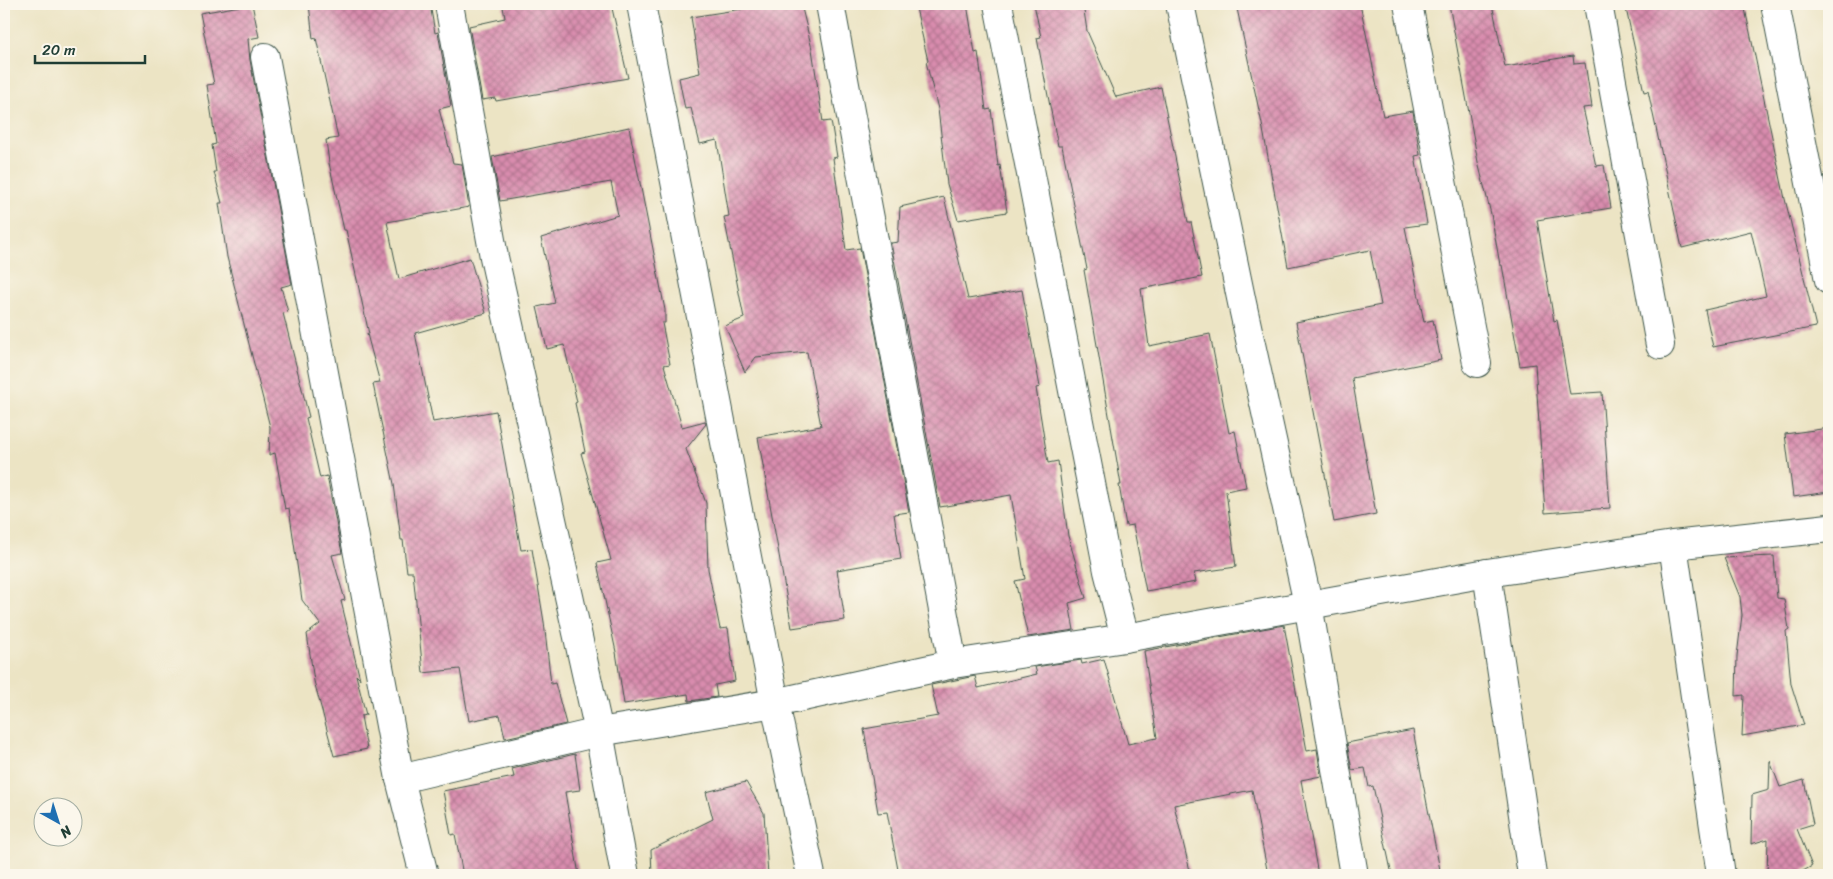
<svg xmlns="http://www.w3.org/2000/svg" width="1833" height="879" viewBox="0 0 1833 879" font-family="Sriracha,sans-serif">
<defs>
<pattern id="building-cross-hatch" width="8" height="8" patternUnits="userSpaceOnUse" patternTransform="scale(1.25)"><rect width="8" height="8" fill="#d98cae"/><path d="M0 0l8 8M0 8l8-8" fill="none" stroke="#af748e"/></pattern>
</defs>
<rect width="100%" height="100%" fill="#fbf7ec"/>
<filter id="ink" filterUnits="userSpaceOnUse"><feTurbulence type="fractalNoise" baseFrequency=".02" numOctaves="2"/><feDisplacementMap in="SourceGraphic" scale="10" xChannelSelector="R" yChannelSelector="G"/><feConvolveMatrix kernelMatrix="1 2 1 2 8 2 1 2 1" color-interpolation-filters="sRGB"/></filter>
<filter id="wash" filterUnits="userSpaceOnUse"><feTurbulence type="fractalNoise" baseFrequency=".0096" numOctaves="4" result="noise"/><feDisplacementMap in="SourceGraphic" scale="20" xChannelSelector="R" yChannelSelector="G"/><feGaussianBlur stdDeviation="1.12" result="paint"/><feColorMatrix in="noise" values="0 0 0 0 0 0 0 0 0 0 0 0 0 0 0 0 0 1.4 0 .05"/><feComposite in="paint" operator="in"/></filter>
<g filter="url(#wash)">
<rect width="100%" height="100%" fill="#ece4c4"/>
<g id="blocks">
<g fill="url(#building-cross-hatch)">
<path d="M252 4 259 37 248 39 250 60 292 284 281 287 288 312 283 313 309 417 306 418 320 478 327 476 342 553 332 555 345 600 341 601 360 679 356 675 366 715 361 716 367 749 334 756 314 681 307 634 320 624 302 600 289 508 285 509 275 453 269 455 270 427 227 257 219 203H222L214 172H216L212 145 216 144 207 85 214 84 200 13Z"/>
<path d="M309 4H430L435 33 438 32 451 106 439 109 453 163 462 164 469 207 387 222 399 279 470 258 486 313 415 333 433 422 496 411 521 550 532 549 544 622 551 684 555 683 566 724 505 738 500 715 469 721 460 669 423 673 413 572H407L403 540H401L394 484 373 384 380 383 367 334H369L346 230H344L329 163 326 140 338 138 316 38 313 39Z"/>
<path d="M519 4H611L628 78 496 101 495 98 482 100 469 26 505 18 503 7Z"/>
<path d="M741 4H801L812 49 823 122 831 121 837 157 833 158 846 250 860 248 909 512 894 514 901 559 837 570 845 620 792 628 758 437 821 426 807 352 756 357 745 372 725 326 744 318 724 217 729 216 717 140 700 144 691 108 685 109 679 78 700 73 691 17 742 9Z"/>
<path d="M933 4H967L975 53 978 52 986 110 991 109 998 166 1000 165 1007 212 958 220 947 184 938 109 926 62 928 61 916 8Z"/>
<path d="M1034 4H1083L1087 31 1116 97 1161 87 1188 222H1191L1202 277 1141 289 1149 346 1210 334 1229 433 1235 431 1246 487 1226 491 1236 567 1194 573 1196 582 1146 591 1133 525 1126 526 1119 485H1121L1084 270 1087 269 1062 146H1058L1048 96 1037 38 1041 37Z"/>
<path d="M1236 4H1360L1383 116 1413 111 1420 155 1415 156 1427 224 1405 227 1424 322 1433 320 1441 360 1352 378 1376 514 1334 522 1296 322 1381 305 1370 250 1288 267 1262 124Z"/>
<path d="M1449 4H1492L1505 67 1573 56 1574 64 1585 63 1592 107 1583 108 1596 166 1604 165 1611 208 1537 220 1554 321 1557 320 1570 394 1602 392 1610 508 1545 513 1535 364 1520 366 1502 265H1500L1491 214 1478 162Z"/>
<path d="M1625 4H1744L1785 199 1816 327 1713 347 1705 310 1766 296 1752 235 1751 231 1682 248 1648 91 1644 92Z"/>
<path d="M629 127 665 310V323H662L670 364 664 365 682 427 705 421 706 424 686 449 706 503 708 569 720 629 728 628 735 681 715 685 717 697 689 701 688 694 624 704 616 652 597 563 611 560 581 453 585 452 575 403 577 402 564 345 547 349 537 307 555 303 541 238 618 215 611 182 500 201 492 157Z"/>
<path d="M944 197 968 299 1022 290 1040 387 1036 388 1048 463 1058 461 1068 536 1086 598 1069 603 1074 630 1028 637 1015 581 1025 579 1011 495 940 507 891 243 898 242 900 207Z"/>
<path d="M1829 428V492L1793 497 1785 434Z"/>
<path d="M1774 556 1777 598 1784 599 1789 629 1786 631 1791 684 1804 725 1742 736 1744 695 1736 696 1737 656 1742 615 1740 597 1724 558Z"/>
<path d="M1284 625 1307 751 1317 749 1321 776 1301 780 1318 875H1268L1252 790 1174 805 1191 875H899L887 812 878 813 864 729 938 716 931 685 975 676 978 688 1037 674 1035 667 1081 660 1082 664 1104 659 1128 744 1157 738 1144 651Z"/>
<path d="M1413 730 1427 804 1441 875H1392L1373 786 1369 787 1365 768 1352 770 1347 743Z"/>
<path d="M575 754 580 790 565 792 579 875H463L455 834 451 835 443 791 514 777 512 769Z"/>
<path d="M1770 761 1780 787 1804 780 1813 824 1797 829 1812 866 1796 875H1767L1768 839 1751 844 1752 795 1769 790Z"/>
<path d="M746 782 764 813 768 875H652L651 850 713 819 706 792Z"/>
</g>
</g>
</g>
<g filter="url(#ink)">
<use href="#blocks" fill-opacity="0" stroke="#3e564a" stroke-width="1"/>
<g fill="none" stroke-linecap="round" stroke-linejoin="round">
<g stroke="#3e564a" stroke-width="30">
<g id="minor">
<path d="M449 4 494 257 599 732 625 875"/>
<path d="M641 4 775 703 811 875"/>
<path d="M830 4 953 664"/>
<path d="M998 4 1108 571 1125 638"/>
<path d="M1180 4 1242 303 1308 604 1354 875"/>
<path d="M1408 4 1477 363"/>
<path d="M1598 4 1660 345"/>
<path d="M1775 4 1829 280"/>
<path d="M265 57 400 779 424 875"/>
<path d="M1673 545 1721 875"/>
<path d="M1487 573 1532 875"/>
<path d="M400 779 599 732 775 703 953 664 1125 638 1487 573 1673 545 1829 528"/>
</g>
</g>
<use href="#minor" stroke="#fff" stroke-width="28"/>
</g>
</g>
<rect width="1833" height="879" fill="none" stroke="#fbf7ec" stroke-width="20"/>
<g transform="translate(58 822) rotate(141)"><circle r="24" fill="#fbf7ec" stroke="#a3ada2"/>
<path d="M0-4L9 19L0 12L-9 19Z" fill="#1f6fb2"/>
<text y="-8" font-size="14" font-weight="bold" text-anchor="middle" fill="#1f3d34">N</text>
</g>
<path d="M35 55v8h110v-8" fill="none" stroke="#1f3d34" stroke-width="2.5"/>
<text x="42" y="55" font-size="15" fill="#1f3d34" stroke="#fbf7ec" stroke-width="4" paint-order="stroke">20 m</text>
</svg>
